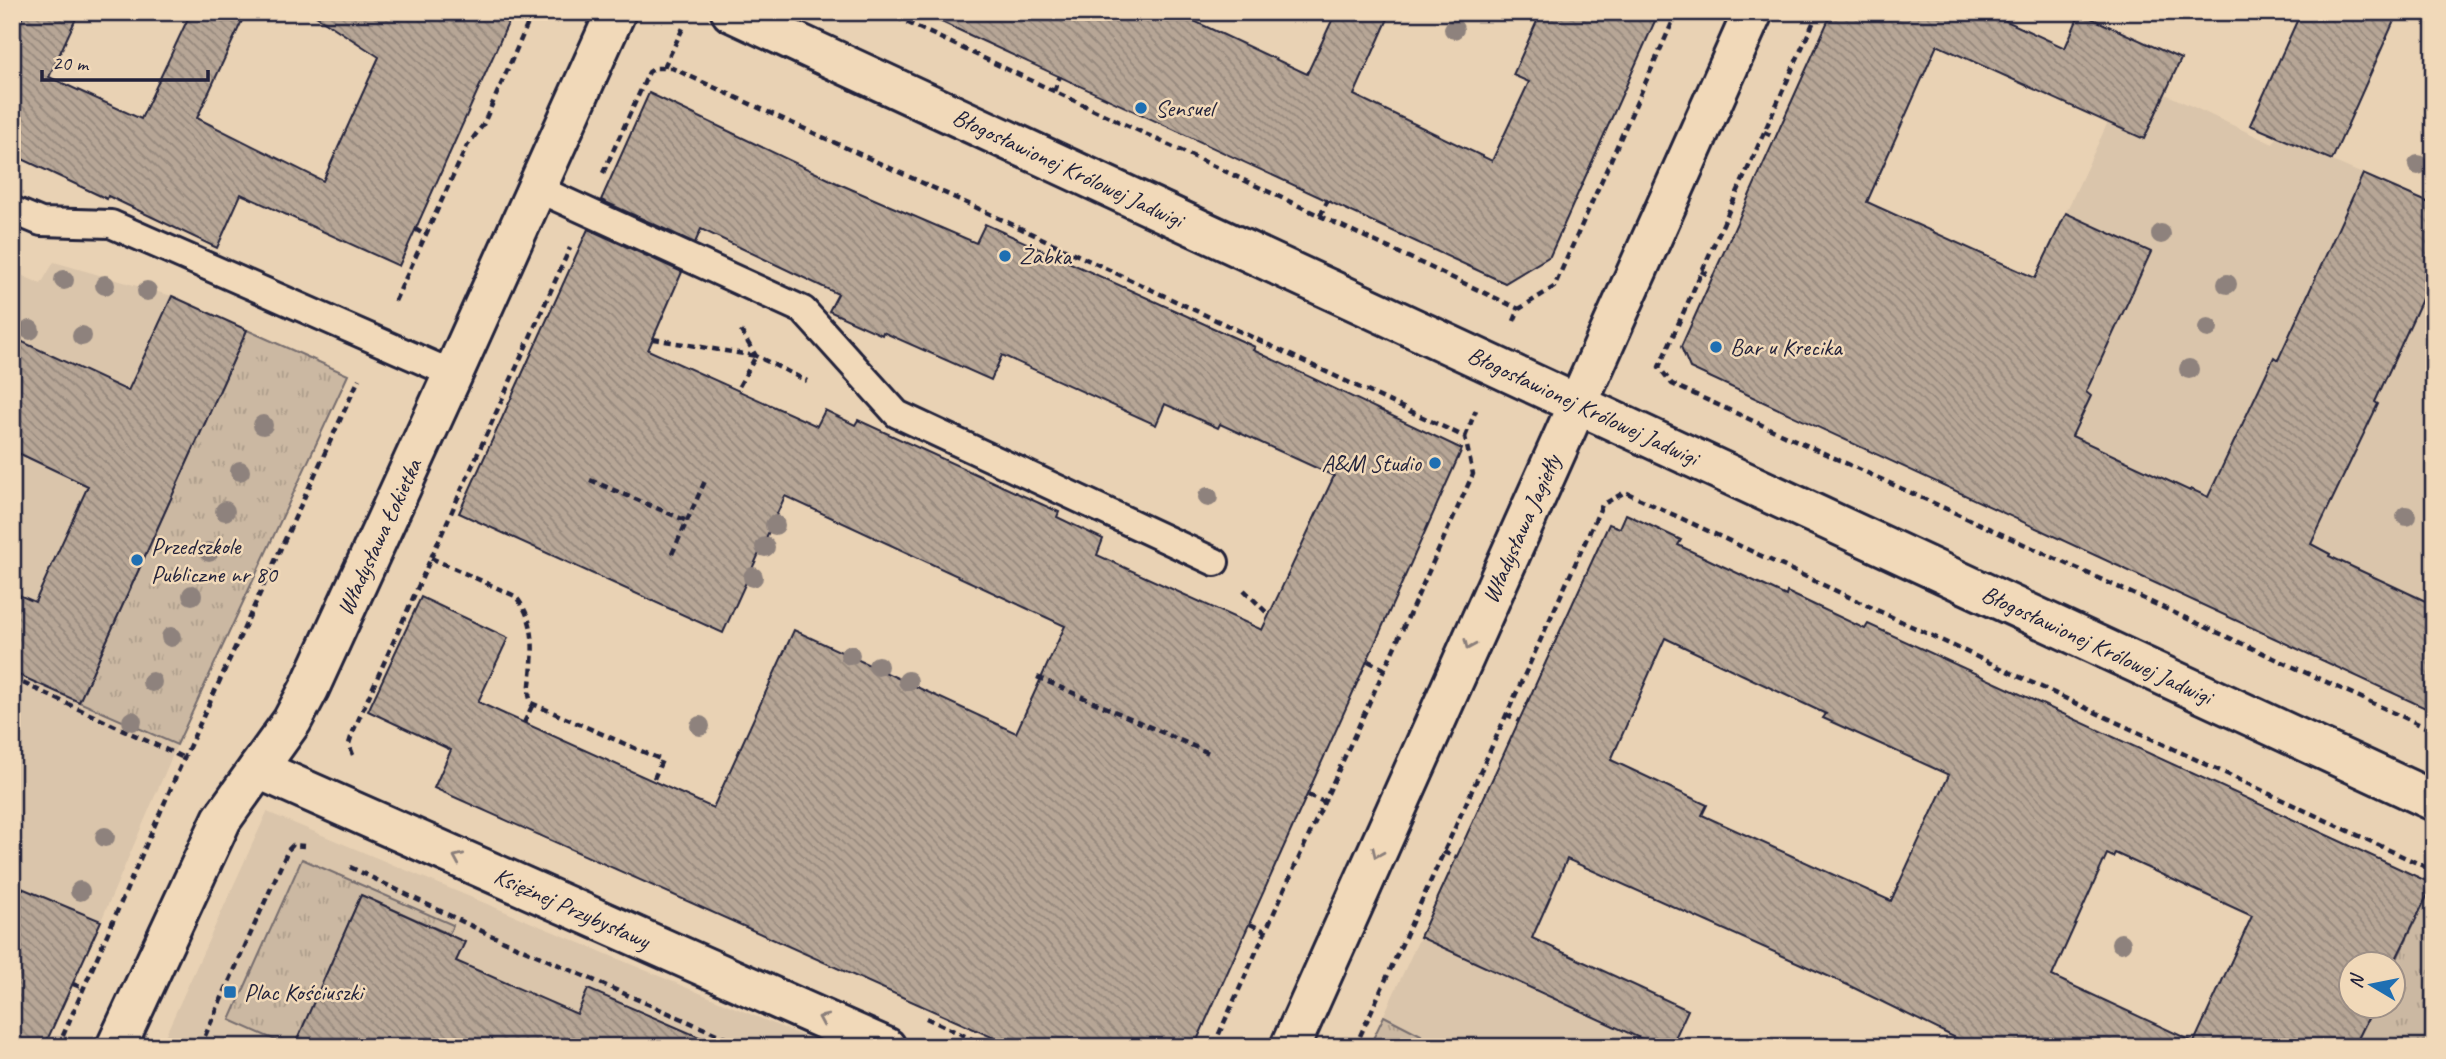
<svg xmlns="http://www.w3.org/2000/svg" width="2446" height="1059" viewBox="0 0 2446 1059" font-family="Caveat,sans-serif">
<defs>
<pattern id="grass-tufts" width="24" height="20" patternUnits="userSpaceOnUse" patternTransform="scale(1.75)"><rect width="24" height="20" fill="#cbb8a2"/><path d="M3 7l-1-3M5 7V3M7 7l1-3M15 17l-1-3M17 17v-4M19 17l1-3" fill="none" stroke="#ae9e8c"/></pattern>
<pattern id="building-back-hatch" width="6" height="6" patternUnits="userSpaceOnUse" patternTransform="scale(1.75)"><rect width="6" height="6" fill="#b7a696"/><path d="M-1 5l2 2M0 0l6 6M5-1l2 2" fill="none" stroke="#94877c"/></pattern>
</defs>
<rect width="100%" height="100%" fill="#e9d2b4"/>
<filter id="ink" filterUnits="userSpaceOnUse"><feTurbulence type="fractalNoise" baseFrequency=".0143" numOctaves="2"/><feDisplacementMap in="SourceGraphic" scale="14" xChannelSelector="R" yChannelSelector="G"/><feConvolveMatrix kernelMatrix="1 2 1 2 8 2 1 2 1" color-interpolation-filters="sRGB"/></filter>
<g filter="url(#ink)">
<g fill="#dac5ab">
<path d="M2129 77 2273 144 2277 137 2434 205V712L1940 483Z"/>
<path d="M54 262 172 296 348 375 177 745 101 921 12 884V271L41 284Z"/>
<path d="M267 812 829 1047H160Z"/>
<path d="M1420 937 1658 1047H1369Z"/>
</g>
<g fill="url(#grass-tufts)" stroke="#766d6e" stroke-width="2">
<path d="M247 330 348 375 177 745 79 702Z"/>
<path d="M302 859 453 925 449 934 361 895 294 1047H291L230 1020Z"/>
<path d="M2433 884 2434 1047H2354L2374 1007 2394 1006V965Z"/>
<path d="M1384 1016 1421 1035 1416 1047H1369Z"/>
</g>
<g fill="url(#building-back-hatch)" stroke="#22223b" stroke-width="2" fill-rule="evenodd">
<path d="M25 12H79L49 77 141 119 191 12H246L197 118 323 181 379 57 310 12H513L399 266 241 194 217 248 108 196 107 199 14 155 12 158V38Z"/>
<path d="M920 12H1175L1307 74 1336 12H1391L1354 95 1492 161 1529 82 1513 75 1541 12H1659L1550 256 1505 283Z"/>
<path d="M1832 12H1987L2065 48 2080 13 2181 59 2144 139 1937 45 1867 202 2035 278 2066 213 2151 252 2086 392 2091 396 2072 436 2190 491 2191 489 2208 497 2274 357 2278 360 2363 174 2434 205V273L2375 402 2378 404 2311 544 2330 554 2329 556 2434 605V712L1690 368 1681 347Z"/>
<path d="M2301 12H2398L2332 160 2250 125Z"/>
<path d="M649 93 837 183 976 243 985 224 1255 347 1253 350 1462 449 1194 1047H1014L434 788 451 750 368 711 421 597 508 638 478 702 713 808 794 630 1016 733 1065 626 785 496 723 633 459 513 588 229 682 272 648 350 817 426 825 410 855 425 858 420 1028 498 1059 512 1057 517 1103 539 1097 555 1262 630 1334 476 1220 424 1218 428 1165 404 1156 425 1002 355 991 380 883 332 882 335 829 311 838 294 701 229 695 243 601 200Z"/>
<path d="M172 296 247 330 79 702 12 672V592L35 602 88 486 12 450V337L128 391Z"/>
<path d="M1626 514 1681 540 1678 545 1786 596 1787 592 1865 629 1868 624 2433 884 2393 965 2351 964V1006H2374L2354 1047H1974L1850 986 1567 859 1532 938 1688 1010 1671 1047H1659L1420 937 1609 524 1620 528ZM1665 638 1826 714 1823 718 1949 775 1891 901 1702 815 1707 805 1611 760ZM2115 853 2252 916 2194 1042 2052 976 2107 854 2113 857Z"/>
<path d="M12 884 101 921 44 1047H12Z"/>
<path d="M361 895 465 942 456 961 577 1014 588 989 722 1047H294Z"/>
</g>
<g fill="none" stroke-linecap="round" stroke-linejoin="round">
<g stroke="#22223b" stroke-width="32">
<g id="lane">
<path d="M536 188 803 310 897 414 1215 562"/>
<path d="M12 210 41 222 111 224 453 374"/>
</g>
</g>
<g stroke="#22223b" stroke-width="44">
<g id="street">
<path d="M731 12 2434 801"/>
<path d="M258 769 886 1047"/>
<path d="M116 1047 222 819 292 721 309 689 453 374 616 12"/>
<path d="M1290 1047 1753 12"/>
</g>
</g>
<g stroke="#22223b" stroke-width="4.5" stroke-dasharray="7 5" stroke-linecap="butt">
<path d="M536 12 558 22"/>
<path d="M885 12 1519 309"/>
<path d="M1818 12 1659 367 1672 384 2434 731"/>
<path d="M1826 12 1831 15"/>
<path d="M905 21 909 12"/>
<path d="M664 67 684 26"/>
<path d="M1054 91 1060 76"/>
<path d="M1764 132 1776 138"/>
<path d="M603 173 649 72 655 68H672L973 206 1465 437 1473 474 1213 1047"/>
<path d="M1320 216 1328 200"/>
<path d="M415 229 425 235"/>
<path d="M1701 271 1713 277"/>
<path d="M395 301 467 146 483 125 533 12"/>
<path d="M1514 321 1519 309 1554 287 1677 12"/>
<path d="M741 331 756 356 807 381"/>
<path d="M653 339 756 356 737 390"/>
<path d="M1465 437 1476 410"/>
<path d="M590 480 687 521"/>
<path d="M672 554 705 481"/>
<path d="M431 558 515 596C540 624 532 660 529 695L531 703 662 760 653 781"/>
<path d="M1244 590 1269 615"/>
<path d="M1368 661 1384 669"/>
<path d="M1037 677 1209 753"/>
<path d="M12 678 184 758"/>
<path d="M1506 714 1519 721"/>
<path d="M524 723 533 704"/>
<path d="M353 755 349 744 352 734 570 248"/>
<path d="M1308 795 1324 802"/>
<path d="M1443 852 1456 857"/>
<path d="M350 867 486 933 746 1047"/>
<path d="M1250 924 1265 931"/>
<path d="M73 984 83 988"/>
<path d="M926 1018 989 1047"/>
<path d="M58 1047 184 758 359 379"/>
<path d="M200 1047 288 850 293 845 304 846"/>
<path d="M1355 1047 1602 505 1625 492 2434 871"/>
</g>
<use href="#lane" stroke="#f1d9b9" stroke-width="26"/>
<use href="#street" stroke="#f1d9b9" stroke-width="38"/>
</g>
<g fill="#8e827d">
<circle cx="1454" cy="29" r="10"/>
<circle cx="2418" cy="165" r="10"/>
<circle cx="2161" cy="234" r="10"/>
<circle cx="64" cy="280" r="10"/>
<circle cx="2227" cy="284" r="10"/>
<circle cx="105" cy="285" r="10"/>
<circle cx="147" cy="291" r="10"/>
<circle cx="2208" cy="328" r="10"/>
<circle cx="30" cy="330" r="10"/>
<circle cx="82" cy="336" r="10"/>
<circle cx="2189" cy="369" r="10"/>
<circle cx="263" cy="425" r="10"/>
<circle cx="240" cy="471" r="10"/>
<circle cx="1208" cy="497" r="10"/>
<circle cx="225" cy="511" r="10"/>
<circle cx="2406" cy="516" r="10"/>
<circle cx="775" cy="525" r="10"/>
<circle cx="765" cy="547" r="10"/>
<circle cx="209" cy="552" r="10"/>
<circle cx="753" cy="577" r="10"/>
<circle cx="192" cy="595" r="10"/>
<circle cx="171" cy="637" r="10"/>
<circle cx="850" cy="655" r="10"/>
<circle cx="878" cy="666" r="10"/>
<circle cx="908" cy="681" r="10"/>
<circle cx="152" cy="682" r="10"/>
<circle cx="132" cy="721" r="10"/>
<circle cx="700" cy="726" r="10"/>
<circle cx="105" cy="837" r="10"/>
<circle cx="80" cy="891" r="10"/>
<circle cx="2121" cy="943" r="10"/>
</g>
<defs><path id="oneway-chevron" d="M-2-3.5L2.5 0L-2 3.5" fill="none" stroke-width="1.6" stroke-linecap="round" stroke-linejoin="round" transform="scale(1.75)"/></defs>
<g stroke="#8a7e7a">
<use href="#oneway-chevron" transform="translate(1469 645) rotate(114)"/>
<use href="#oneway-chevron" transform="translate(1377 853) rotate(114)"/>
<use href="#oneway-chevron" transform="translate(458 858) rotate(-156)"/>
<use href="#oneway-chevron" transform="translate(823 1019) rotate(-156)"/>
</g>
</g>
<g fill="#1f6fb2" stroke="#f1d9b9" stroke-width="2.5">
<circle cx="1141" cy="108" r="7"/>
<circle cx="1005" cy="256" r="7"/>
<circle cx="1716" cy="347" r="7"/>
<circle cx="1435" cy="463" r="7"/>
<circle cx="137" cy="560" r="7"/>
<rect x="223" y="985" width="14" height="14" rx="3.5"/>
</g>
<g text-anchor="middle" stroke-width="5" stroke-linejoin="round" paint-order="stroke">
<g font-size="24" fill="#22223b" stroke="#f1d9b9" text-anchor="start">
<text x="1155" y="116">Sensuel</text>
<text x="1019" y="264">Żabka</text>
<text x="1730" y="355">Bar u Krecika</text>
<text x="1421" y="471" text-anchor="end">A&amp;M Studio</text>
<text x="151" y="554">Przedszkole<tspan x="151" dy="28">Publiczne nr 80</tspan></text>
<text x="244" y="1000">Plac Kościuszki</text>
</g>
<g font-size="24" fill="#22223b" stroke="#f1d9b9">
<text transform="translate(1068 168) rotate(25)" y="8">Błogosławionej Królowej Jadwigi</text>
<text transform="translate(1583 406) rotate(25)" y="8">Błogosławionej Królowej Jadwigi</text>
<text transform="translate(1521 529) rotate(-66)" y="8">Władysława Jagiełły</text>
<text transform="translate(379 537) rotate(-65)" y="8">Władysława Łokietka</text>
<text transform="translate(2097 645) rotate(25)" y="8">Błogosławionej Królowej Jadwigi</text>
<text transform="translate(572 908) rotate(24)" y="8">Księżnej Przybysławy</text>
</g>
</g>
<rect width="2446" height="1059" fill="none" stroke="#f1d9b9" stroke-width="42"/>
<rect x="21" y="21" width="2404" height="1017" fill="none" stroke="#22223b" stroke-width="2.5" filter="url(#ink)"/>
<g transform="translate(2372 985) rotate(280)"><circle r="33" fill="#f1d9b9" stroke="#9e9087" stroke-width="2"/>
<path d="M0-5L12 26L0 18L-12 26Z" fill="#1f6fb2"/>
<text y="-10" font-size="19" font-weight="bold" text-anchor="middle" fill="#22223b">N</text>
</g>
<path d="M42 70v10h166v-10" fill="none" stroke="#22223b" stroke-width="3.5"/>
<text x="52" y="70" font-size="21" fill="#22223b" stroke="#f1d9b9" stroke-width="5" paint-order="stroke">20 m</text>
</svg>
